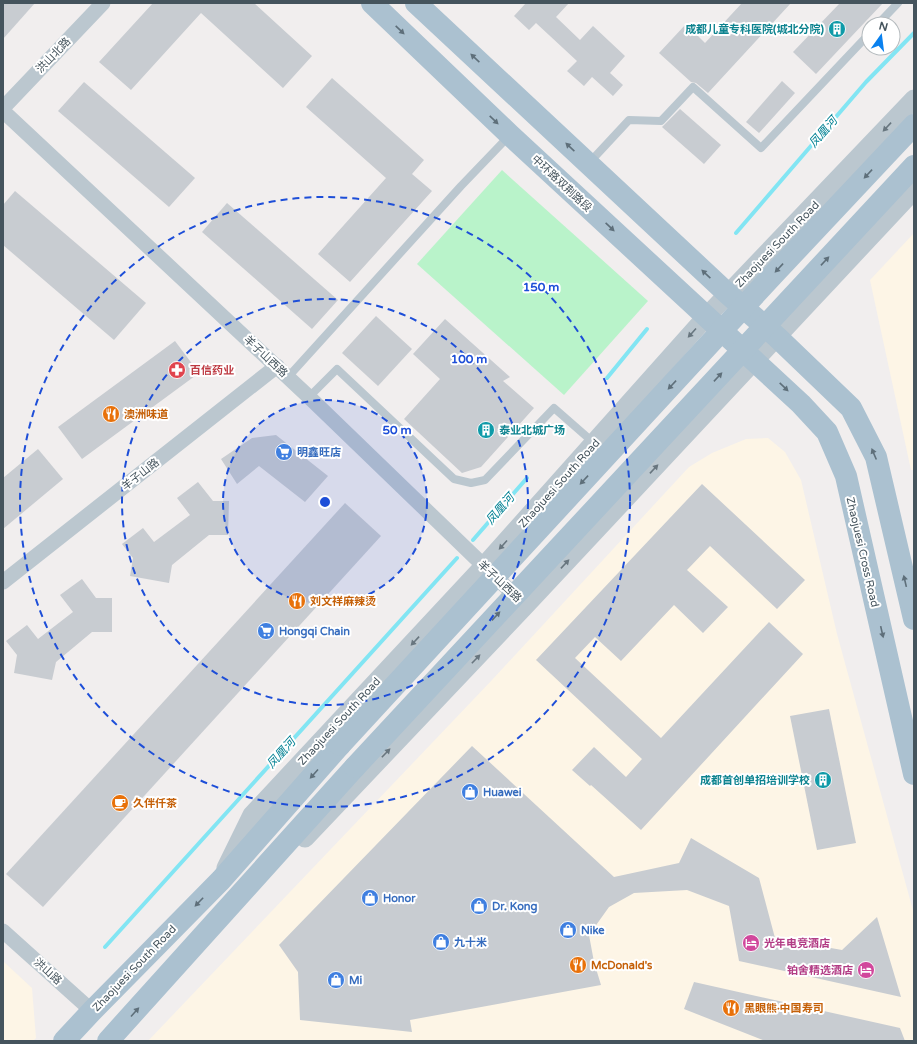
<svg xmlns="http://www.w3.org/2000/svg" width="917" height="1044" viewBox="0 0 917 1044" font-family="'Varela Round','Noto Sans SC',sans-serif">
<rect width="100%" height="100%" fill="#f1eeee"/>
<g fill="#fdf5e6">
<path d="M914 233V470H911L870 280Z"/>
<path d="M768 438 785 452 801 480 837 634 914 914V1041H148L492 680 689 467 712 453 746 439Z"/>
<path d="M3 961 32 988 36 1038 33 1041H3Z"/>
</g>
<path fill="#b9f3ca" d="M502 170 648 301 564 395 417 264Z"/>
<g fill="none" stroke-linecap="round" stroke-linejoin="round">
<g stroke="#82e5f3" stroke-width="4">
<path d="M736 233 866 82 914 33"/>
<path d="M607 378 647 329"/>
<path d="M473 540 527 478"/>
<path d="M105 947 457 558"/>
</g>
</g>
<g fill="#c8ccd1">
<path d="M3 3H35L3 39Z"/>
<path d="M153 3H254L312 56 283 88 201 13 131 90 99 62Z"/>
<path d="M526 3H569L556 17 580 40 593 26 625 56 610 73 623 85 613 96 592 77 584 86 567 71 577 61 536 23 529 30 514 16Z"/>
<path d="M742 3H791L708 93 696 83 691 82 659 53 686 24 705 43Z"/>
<path d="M840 3H883L816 74 793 52Z"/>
<path d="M332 78 424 160 412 174 432 191 350 282 318 254 386 178 306 107Z"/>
<path d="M782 81 795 93 759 133 746 122Z"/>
<path d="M84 82 195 178 169 207 58 111Z"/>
<path d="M680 109 721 145 704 164 662 127Z"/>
<path d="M15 191 146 303 114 340 3 245V205Z"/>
<path d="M227 203 338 300 312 329 202 232Z"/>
<path d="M376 316 412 349 378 386 342 353Z"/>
<path d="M445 319 510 377 503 381 534 408 481 467 462 473 404 419 440 379 413 354Z"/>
<path d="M175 341 199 373 82 459 58 427Z"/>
<path d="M276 435 328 476 305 502 259 466 237 484 221 459 252 438Z"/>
<path d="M38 449 63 479 3 529V478Z"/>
<path d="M198 482 213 501H229L228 535H209L172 565 169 583 130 576 133 558 122 544 143 528 154 542 190 515 177 498Z"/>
<path d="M702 484 805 580 777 609 710 546 687 570 728 607 703 633 674 605 621 661 595 637 575 658 661 738 769 622 803 654 641 830 591 785 590 786 572 770 594 747 626 777 642 759 536 660Z"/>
<path d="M345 503 381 536 43 907 6 874Z"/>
<path d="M82 579 96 598H112V632H92L56 662 52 680 14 673 17 655 6 641 27 625 38 639 73 612 60 595Z"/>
<path d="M829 709 856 843 817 850 790 716Z"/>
<path d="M472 746 614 877 679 863 691 838 759 878 775 938 842 950 877 917 901 997 739 961 729 906 687 890 634 893 609 907 589 935 594 962 601 985 410 1020 412 1032 300 1020 298 972 279 945Z"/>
<path d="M694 982 900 1028 905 1041H765L684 1009Z"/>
</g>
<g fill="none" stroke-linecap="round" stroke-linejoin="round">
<g stroke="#bbc7cf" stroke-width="8">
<path d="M878 24 898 3"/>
<path d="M589 163 629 120 661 121 693 87 761 148 869 34"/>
<path d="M288 377 461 186 509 136"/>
<path d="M309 397 337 369 454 479 471 483 485 480 554 408 594 443"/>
</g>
<g stroke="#bbc7cf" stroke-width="15">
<path d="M3 108 103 3"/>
<path d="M3 111 309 397 484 566 521 601"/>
<path d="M3 582 277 366"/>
<path d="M3 931 92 1011"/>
</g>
<g stroke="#bbc7cf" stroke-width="19">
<path d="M305 838 526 605 914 190"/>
<path d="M226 868 252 815 484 566 706 317 914 99"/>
</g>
<g stroke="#abc1d0" stroke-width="22">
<path d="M372 3 510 135 801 404 827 432 846 476 914 774"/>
<path d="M416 3 728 294 777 337 851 408 876 457 914 619"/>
<path d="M64 1041 92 1011 221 880 340 745"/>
<path d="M108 1041 355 767"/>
</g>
<g stroke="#abc1d0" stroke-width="22">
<path d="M340 745 772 276 914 125"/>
<path d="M355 767 914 166"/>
</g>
</g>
<defs><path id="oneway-solid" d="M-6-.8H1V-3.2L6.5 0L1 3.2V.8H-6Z"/></defs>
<g fill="#5e6f7a">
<use href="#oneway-solid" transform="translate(400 30) rotate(44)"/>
<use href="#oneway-solid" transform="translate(475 58) rotate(-137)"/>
<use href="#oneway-solid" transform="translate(494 120) rotate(44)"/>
<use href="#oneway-solid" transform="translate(570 147) rotate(-137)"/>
<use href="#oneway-solid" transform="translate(868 174) rotate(133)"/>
<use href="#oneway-solid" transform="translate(610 227) rotate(43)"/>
<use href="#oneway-solid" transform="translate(825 261) rotate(-47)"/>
<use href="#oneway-solid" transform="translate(779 268) rotate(133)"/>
<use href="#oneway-solid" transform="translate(706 274) rotate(-137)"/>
<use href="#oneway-solid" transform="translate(718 377) rotate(-47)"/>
<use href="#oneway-solid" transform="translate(672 385) rotate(133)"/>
<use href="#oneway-solid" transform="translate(784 387) rotate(44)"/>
<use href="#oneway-solid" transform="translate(874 454) rotate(-113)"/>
<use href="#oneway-solid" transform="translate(584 480) rotate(133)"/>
<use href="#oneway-solid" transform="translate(905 581) rotate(-103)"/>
<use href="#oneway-solid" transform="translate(496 616) rotate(-47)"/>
<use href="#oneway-solid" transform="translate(882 632) rotate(77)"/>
<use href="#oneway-solid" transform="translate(314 774) rotate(132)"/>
<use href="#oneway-solid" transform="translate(199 902) rotate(134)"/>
<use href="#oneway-solid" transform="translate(135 1012) rotate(-48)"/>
</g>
<g fill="#68767f">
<use href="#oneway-solid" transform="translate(887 127) rotate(133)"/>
<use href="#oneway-solid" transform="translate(692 333) rotate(132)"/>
<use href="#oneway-solid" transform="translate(654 469) rotate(-47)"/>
<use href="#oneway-solid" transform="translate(503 545) rotate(132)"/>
<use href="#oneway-solid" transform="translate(565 564) rotate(-47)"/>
<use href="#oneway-solid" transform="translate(415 641) rotate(133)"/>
<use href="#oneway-solid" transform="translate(476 659) rotate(-46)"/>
<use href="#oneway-solid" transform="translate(386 753) rotate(-46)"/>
</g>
<circle cx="325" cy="502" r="102" fill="#1d4ed8" fill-opacity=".12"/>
<g fill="none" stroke="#1d4ed8" stroke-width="2" stroke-dasharray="7 5">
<circle cx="325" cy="502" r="102"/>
<circle cx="325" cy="502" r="203"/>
<circle cx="325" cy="502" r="305"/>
</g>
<defs>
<g id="building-disc" transform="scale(0.9)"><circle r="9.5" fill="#0f9aa8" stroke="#fff"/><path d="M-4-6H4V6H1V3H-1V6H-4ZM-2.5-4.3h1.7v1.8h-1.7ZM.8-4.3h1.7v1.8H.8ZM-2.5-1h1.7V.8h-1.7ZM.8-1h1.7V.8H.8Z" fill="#fff"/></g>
<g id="pharmacy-disc" transform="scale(0.9)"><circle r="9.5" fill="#e0444e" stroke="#fff"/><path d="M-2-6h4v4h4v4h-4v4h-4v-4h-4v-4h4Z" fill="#fff"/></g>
<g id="restaurant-disc" transform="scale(0.9)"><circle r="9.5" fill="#e8710a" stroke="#fff"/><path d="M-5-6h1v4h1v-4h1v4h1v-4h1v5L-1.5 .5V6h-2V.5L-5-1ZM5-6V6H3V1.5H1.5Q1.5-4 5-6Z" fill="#fff"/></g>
<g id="supermarket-disc" transform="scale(0.9)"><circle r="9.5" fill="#3f7fe0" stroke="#fff"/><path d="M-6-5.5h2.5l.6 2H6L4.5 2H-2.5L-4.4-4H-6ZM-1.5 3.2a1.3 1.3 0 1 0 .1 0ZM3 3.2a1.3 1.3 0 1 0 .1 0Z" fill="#fff"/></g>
<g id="shop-disc" transform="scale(0.9)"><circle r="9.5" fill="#3f7fe0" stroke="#fff"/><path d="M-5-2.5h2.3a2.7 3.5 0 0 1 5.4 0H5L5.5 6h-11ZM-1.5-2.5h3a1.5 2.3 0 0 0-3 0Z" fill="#fff"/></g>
<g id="cafe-disc" transform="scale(0.9)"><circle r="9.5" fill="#e8710a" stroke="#fff"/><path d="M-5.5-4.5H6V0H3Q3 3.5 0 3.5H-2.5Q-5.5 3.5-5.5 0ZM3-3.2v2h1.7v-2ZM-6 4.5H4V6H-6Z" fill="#fff"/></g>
<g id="hotel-disc" transform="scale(0.9)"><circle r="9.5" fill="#d1479c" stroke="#fff"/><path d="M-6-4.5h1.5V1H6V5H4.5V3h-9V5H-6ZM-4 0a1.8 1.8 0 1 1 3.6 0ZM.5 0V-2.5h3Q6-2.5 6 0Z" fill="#fff"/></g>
</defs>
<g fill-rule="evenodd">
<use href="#building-disc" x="837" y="29"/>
<use href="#pharmacy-disc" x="177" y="370"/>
<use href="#restaurant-disc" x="111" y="414"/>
<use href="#building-disc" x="486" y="430"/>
<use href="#supermarket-disc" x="284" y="452"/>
<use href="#restaurant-disc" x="297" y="601"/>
<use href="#supermarket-disc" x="266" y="631"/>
<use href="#building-disc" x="823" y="780"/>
<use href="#shop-disc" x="470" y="792"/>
<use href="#cafe-disc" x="120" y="803"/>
<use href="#shop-disc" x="370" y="898"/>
<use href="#shop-disc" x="479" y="906"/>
<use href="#shop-disc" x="568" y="930"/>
<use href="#shop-disc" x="441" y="942"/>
<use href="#hotel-disc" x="751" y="943"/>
<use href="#restaurant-disc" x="578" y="965"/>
<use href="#hotel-disc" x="866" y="970"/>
<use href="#shop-disc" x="336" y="980"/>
<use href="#restaurant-disc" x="731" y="1008"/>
</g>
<g text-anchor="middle" stroke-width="4" stroke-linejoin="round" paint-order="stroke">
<g font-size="11" font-weight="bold" fill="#0d838f" stroke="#fff" text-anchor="end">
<text x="824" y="33">成都儿童专科医院(城北分院)</text>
<text x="499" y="434" text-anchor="start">泰业北城广场</text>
<text x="810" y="784">成都首创单招培训学校</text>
</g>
<g font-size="11" fill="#45545d" stroke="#fff">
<text transform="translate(53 55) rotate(-46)" y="4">洪山北路</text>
<text transform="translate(562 183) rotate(43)" y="4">中环路双荆路段</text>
<text transform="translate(777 244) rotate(-46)" y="4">Zhaojuesi South Road</text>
<text transform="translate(266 356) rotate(43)" y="4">羊子山西路</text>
<text transform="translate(140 474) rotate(-38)" y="4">羊子山路</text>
<text transform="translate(559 483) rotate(-48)" y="4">Zhaojuesi South Road</text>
<text transform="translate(863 552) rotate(77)" y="4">Zhaojuesi Cross Road</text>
<text transform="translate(500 581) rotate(43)" y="4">羊子山西路</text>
<text transform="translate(339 721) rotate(-47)" y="4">Zhaojuesi South Road</text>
<text transform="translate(134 968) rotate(-46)" y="4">Zhaojuesi South Road</text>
<text transform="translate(48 971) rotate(42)" y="4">洪山路</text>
</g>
<g font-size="11" font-weight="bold" fill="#be3a42" stroke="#fff" text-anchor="start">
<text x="190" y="374">百信药业</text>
</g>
<g font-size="11" font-weight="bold" fill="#c56008" stroke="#fff" text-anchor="start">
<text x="124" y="418">澳洲味道</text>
<text x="310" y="605">刘文祥麻辣烫</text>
<text x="133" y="807">久伴仟茶</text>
<text x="591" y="969">McDonald's</text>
<text x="744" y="1012">黑眼熊·中国寿司</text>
</g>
<g font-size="11" font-weight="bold" fill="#366cbe" stroke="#fff" text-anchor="start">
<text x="297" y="456">明鑫旺店</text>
<text x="279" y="635">Hongqi Chain</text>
<text x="483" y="796">Huawei</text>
<text x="383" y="902">Honor</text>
<text x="492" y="910">Dr. Kong</text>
<text x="581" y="934">Nike</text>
<text x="454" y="946">九十米</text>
<text x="349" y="984">Mi</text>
</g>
<g font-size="11" font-weight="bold" fill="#b23c85" stroke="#fff" text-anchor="start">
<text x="764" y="947">光年电竞酒店</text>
<text x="853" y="974" text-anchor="end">铂舍精选酒店</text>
</g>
<g font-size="12" font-style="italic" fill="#038294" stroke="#fff">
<text transform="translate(823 132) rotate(-49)" y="4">凤凰河</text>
<text transform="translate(500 509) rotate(-49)" y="4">凤凰河</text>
<text transform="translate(281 753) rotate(-48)" y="4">凤凰河</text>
</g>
</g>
<circle cx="325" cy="502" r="6" fill="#1d4ed8" stroke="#fff" stroke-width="2"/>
<g font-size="12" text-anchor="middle" font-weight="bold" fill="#1d4ed8" stroke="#fff" stroke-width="4" stroke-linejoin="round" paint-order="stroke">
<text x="541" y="291">150 m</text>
<text x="469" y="363">100 m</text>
<text x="397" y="434">50 m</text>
</g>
<rect width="917" height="1044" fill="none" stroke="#45545d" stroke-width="8"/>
<g transform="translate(881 36) rotate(14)"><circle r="19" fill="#ffffff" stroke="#b5bbbe"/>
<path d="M0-3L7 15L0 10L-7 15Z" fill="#0a81ef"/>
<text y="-6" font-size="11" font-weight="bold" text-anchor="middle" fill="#45545d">N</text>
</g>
</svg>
